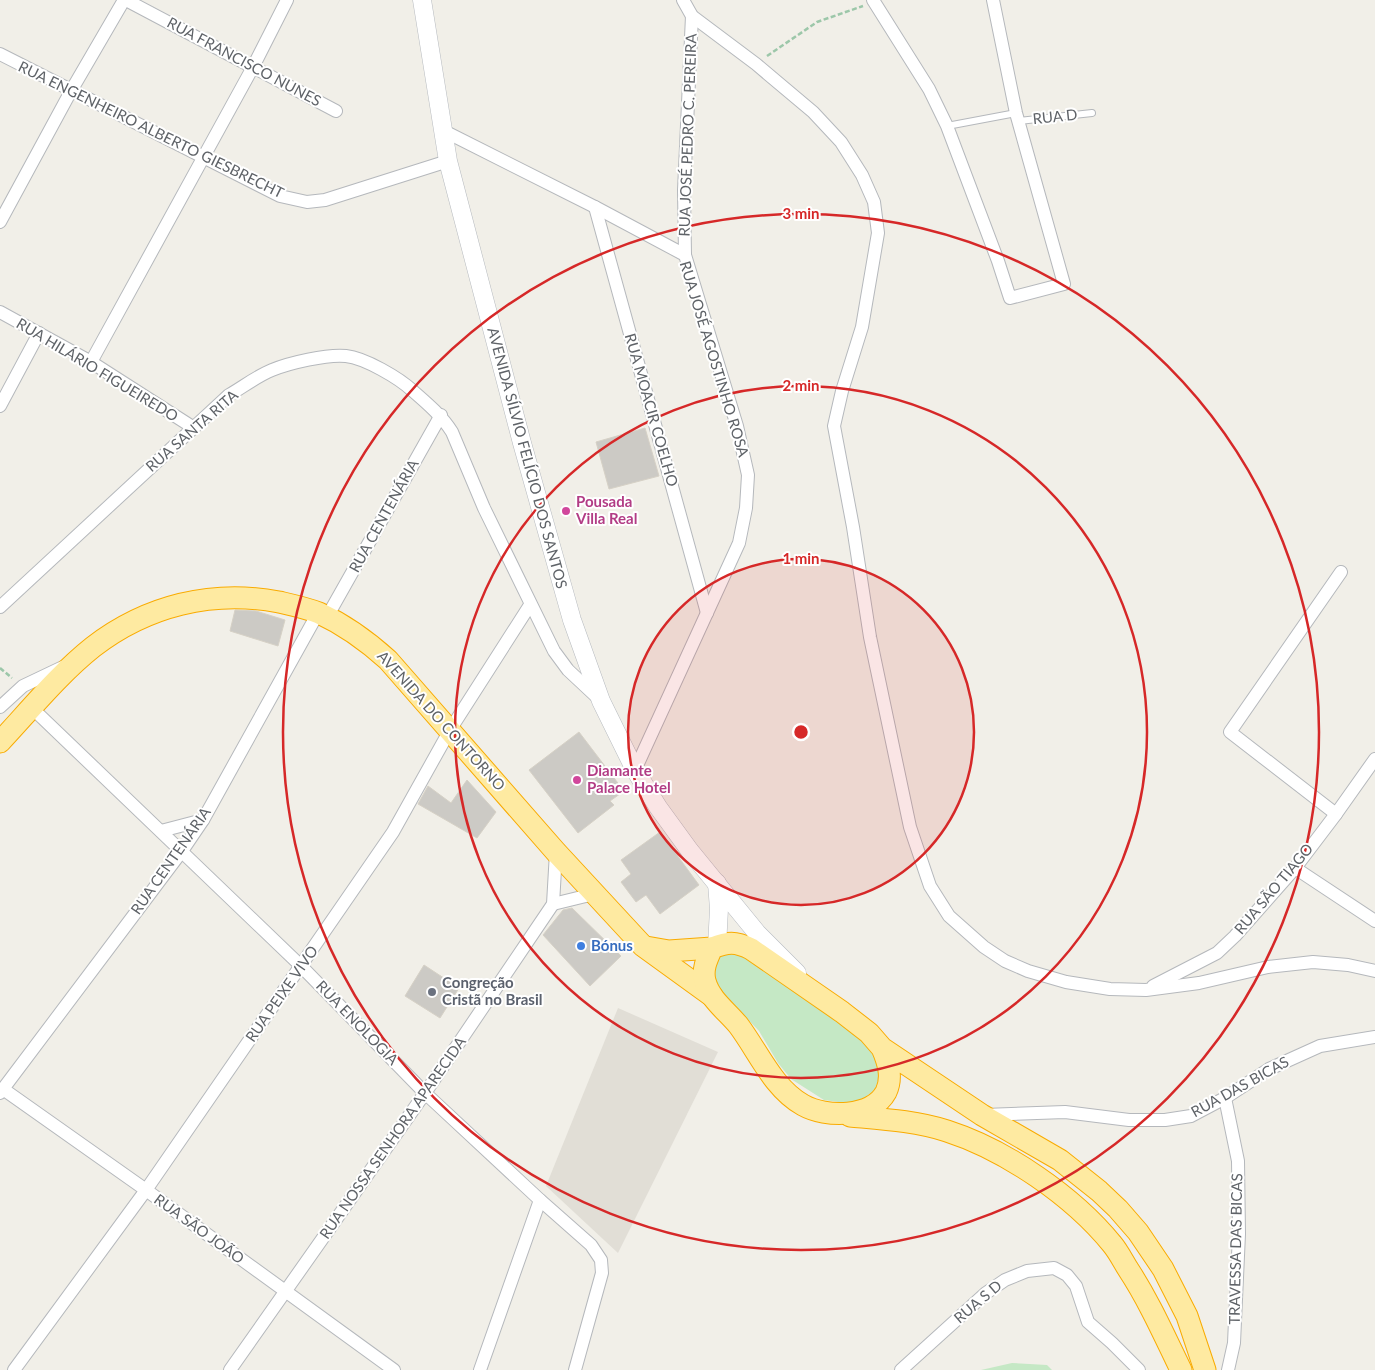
<svg xmlns="http://www.w3.org/2000/svg" width="1375" height="1370" viewBox="0 0 1375 1370" font-family="Lato,sans-serif">
<rect width="100%" height="100%" fill="#f1efe8"/>
<path fill="#e1ded6" d="M618 1008 718 1052 618 1253 546 1186Z"/>
<g fill="#c5e8c5">
<path d="M742 951 862 1036 877 1059 879 1078 875 1089 865 1098 853 1104 824 1100 791 1079 778 1063 759 1031 717 987 711 966 714 954Z"/>
<path d="M1012 1363 1047 1365 1052 1370H981Z"/>
</g>
<g fill="#cccac5" stroke="#d6d1c6">
<path d="M645 428 659 476 609 489 596 442Z"/>
<path d="M235 610 256 611 285 620 278 646 230 631Z"/>
<path d="M579 732 624 791 610 801 614 805 578 833 529 770Z"/>
<path d="M467 780 496 812 477 838 418 804 428 786 451 803Z"/>
<path d="M660 832 699 885 660 914 646 895 636 902 621 882 631 874 621 860Z"/>
<path d="M572 908 621 956 590 986 543 935 563 910Z"/>
<path d="M424 965 459 988 440 1018 405 996Z"/>
</g>
<g fill="none" stroke-linecap="round" stroke-linejoin="round">
<g stroke="#b5b8bc" stroke-width="8">
<g id="service">
<path d="M1019 121 1092 113"/>
<path d="M947 126 1016 113"/>
</g>
</g>
<g stroke="#b5b8bc" stroke-width="14">
<g id="minor">
<path d="M126 0 336 111"/>
<path d="M683 0 692 16 756 64 813 112 841 142 862 175 874 202 878 233 862 327 842 391 834 426 853 527 870 637 910 827 930 886 949 916 984 947 1005 961 1028 971 1066 982 1110 989 1146 990 1199 983 1268 967 1313 962 1348 965 1375 971"/>
<path d="M873 0 929 89 947 126 998 261 1010 298 1064 284 1016 113 993 0"/>
<path d="M0 54 280 196 307 202 325 200 448 161"/>
<path d="M444 131 595 207 685 255 737 426 748 475 746 508 739 543 635 770"/>
<path d="M595 207 707 613"/>
<path d="M0 222 71 91 124 0"/>
<path d="M685 255 684 190 692 16"/>
<path d="M0 312 91 362 194 428"/>
<path d="M91 362 253 67 287 0"/>
<path d="M0 406 39 333"/>
<path d="M0 607 229 395C243 387 257 376 272 370 289 363 327 354 346 356 365 358 399 378 413 391 428 404 442 416 452 432L484 508 554 651 568 670 599 699"/>
<path d="M327 617 441 415"/>
<path d="M0 707 23 686 65 666"/>
<path d="M32 708 301 966 425 1093 540 1200 591 1245 601 1260 602 1273 575 1370"/>
<path d="M1336 814 1230 732 1341 572"/>
<path d="M161 831 203 820"/>
<path d="M1295 868 1375 921"/>
<path d="M553 904 594 894"/>
<path d="M1153 986 1217 953 1235 936 1295 868 1336 814 1375 759"/>
<path d="M3 1089 146 1190 394 1370"/>
<path d="M0 1093 182 851 203 820 318 613"/>
<path d="M1225 1098 1238 1161 1239 1234 1234 1343 1228 1370"/>
<path d="M984 1115 1065 1112 1129 1120H1165L1191 1116 1225 1098 1269 1069 1320 1046 1375 1037"/>
<path d="M14 1370 146 1190 393 832 450 730 530 605"/>
<path d="M230 1370 425 1093 553 904 556 852"/>
<path d="M480 1370 540 1200"/>
<path d="M901 1370 986 1293 1005 1280 1027 1271 1054 1268 1067 1275 1076 1286 1088 1322 1112 1343 1139 1370"/>
</g>
</g>
<g stroke="#b6babf" stroke-width="19">
<g id="secondary">
<path d="M422 0 448 161 522 443 572 620 601 701 635 770 658 807 690 851 757 933 797 973"/>
<path d="M717 946 719 909 717 883"/>
</g>
</g>
<g stroke="#f9ab00" stroke-width="23">
<g id="trunk">
<path d="M0 742C29 711 59 674 93 647 146 606 212 589 279 602 292 605 306 608 319 613 345 625 367 641 388 660L556 852 643 946 712 996"/>
<path d="M646 947 669 951 712 948"/>
<path d="M882 1048C888 1062 893 1077 886 1092 872 1118 826 1118 803 1105 773 1088 759 1053 739 1026 728 1012 710 1000 705 981 702 969 707 959 712 948 728 942 735 941 751 949L842 1012 869 1033 882 1048 982 1115 1060 1160 1099 1191 1118 1209 1138 1232 1163 1269 1187 1316 1205 1370"/>
<path d="M850 1116C882 1119 916 1121 947 1131 1006 1150 1073 1196 1112 1244 1118 1251 1123 1261 1128 1269 1149 1301 1164 1335 1181 1370"/>
</g>
</g>
<g stroke="#9cc7a9" stroke-width="2.5" stroke-dasharray="5 2.5" stroke-linecap="butt">
<path d="M767 56 817 22 863 6"/>
<path d="M0 668 12 678"/>
</g>
<use href="#service" stroke="#fff" stroke-width="6"/>
<use href="#minor" stroke="#fff" stroke-width="12"/>
<use href="#secondary" stroke="#fff" stroke-width="18"/>
<use href="#trunk" stroke="#feeaa1" stroke-width="21"/>
</g>
<circle cx="801" cy="732" r="173" fill="#d62828" fill-opacity=".12"/>
<g fill="none" stroke="#d62828" stroke-width="2.5">
<circle cx="801" cy="732" r="173"/>
<circle cx="801" cy="732" r="346"/>
<circle cx="801" cy="732" r="518"/>
</g>
<g fill="#d1479c" stroke="#fff" stroke-width="2">
<circle cx="566" cy="511" r="5"/>
<circle cx="577" cy="780" r="5"/>
</g>
<circle fill="#3f7fe0" stroke="#fff" stroke-width="2" cx="581" cy="946" r="5"/>
<circle fill="#6b7280" stroke="#fff" stroke-width="2" cx="432" cy="992" r="5"/>
<g text-anchor="middle" stroke-width="4" stroke-linejoin="round" paint-order="stroke">
<g font-size="15" fill="#5f6368" stroke="#fff">
<text transform="translate(244 62) rotate(28)" y="5">RUA FRANCISCO NUNES</text>
<text transform="translate(1055 117) rotate(-6)" y="5">RUA D</text>
<text transform="translate(151 130) rotate(26)" y="5">RUA ENGENHEIRO ALBERTO GIESBRECHT</text>
<text transform="translate(688 135) rotate(-88)" y="5">RUA JOSÉ PEDRO C. PEREIRA</text>
<text transform="translate(714 359) rotate(73)" y="5">RUA JOSÉ AGOSTINHO ROSA</text>
<text transform="translate(97 370) rotate(31)" y="5">RUA HILÁRIO FIGUEIREDO</text>
<text transform="translate(651 410) rotate(74)" y="5">RUA MOACIR COELHO</text>
<text transform="translate(192 431) rotate(-41)" y="5">RUA SANTA RITA</text>
<text transform="translate(527 458) rotate(75)" y="5">AVENIDA SÍLVIO FELÍCIO DOS SANTOS</text>
<text transform="translate(384 516) rotate(-61)" y="5">RUA CENTENÁRIA</text>
<text transform="translate(441 721) rotate(48)" y="5">AVENIDA DO CONTORNO</text>
<text transform="translate(171 861) rotate(-55)" y="5">RUA CENTENÁRIA</text>
<text transform="translate(1274 889) rotate(-50)" y="5">RUA SÃO TIAGO</text>
<text transform="translate(282 994) rotate(-55)" y="5">RUA PEIXE VIVO</text>
<text transform="translate(357 1023) rotate(46)" y="5">RUA ENOLOGIA</text>
<text transform="translate(1240 1087) rotate(-29)" y="5">RUA DAS BICAS</text>
<text transform="translate(393 1138) rotate(-55)" y="5">RUA NOSSA SENHORA APARECIDA</text>
<text transform="translate(199 1229) rotate(36)" y="5">RUA SÃO JOÃO</text>
<text transform="translate(1236 1249) rotate(-89)" y="5">TRAVESSA DAS BICAS</text>
<text transform="translate(978 1302) rotate(-40)" y="5">RUA S D</text>
</g>
<g font-size="15" font-weight="bold" fill="#b23c85" stroke="#fff" text-anchor="start">
<text x="576" y="507">Pousada<tspan x="576" dy="17">Villa Real</tspan></text>
<text x="587" y="776">Diamante<tspan x="587" dy="17">Palace Hotel</tspan></text>
</g>
<g font-size="15" font-weight="bold" fill="#366cbe" stroke="#fff" text-anchor="start">
<text x="591" y="951">Bónus</text>
</g>
<g font-size="15" font-weight="bold" fill="#5b616d" stroke="#fff" text-anchor="start">
<text x="442" y="988">Congreção<tspan x="442" dy="17">Cristã no Brasil</tspan></text>
</g>
</g>
<circle cx="801" cy="732" r="8" fill="#d62828" stroke="#fff" stroke-width="2.5"/>
<g font-size="15" text-anchor="middle" font-weight="bold" fill="#d62828" stroke="#fff" stroke-width="4" stroke-linejoin="round" paint-order="stroke">
<text x="801" y="219">3 min</text>
<text x="801" y="391">2 min</text>
<text x="801" y="564">1 min</text>
</g>
</svg>
